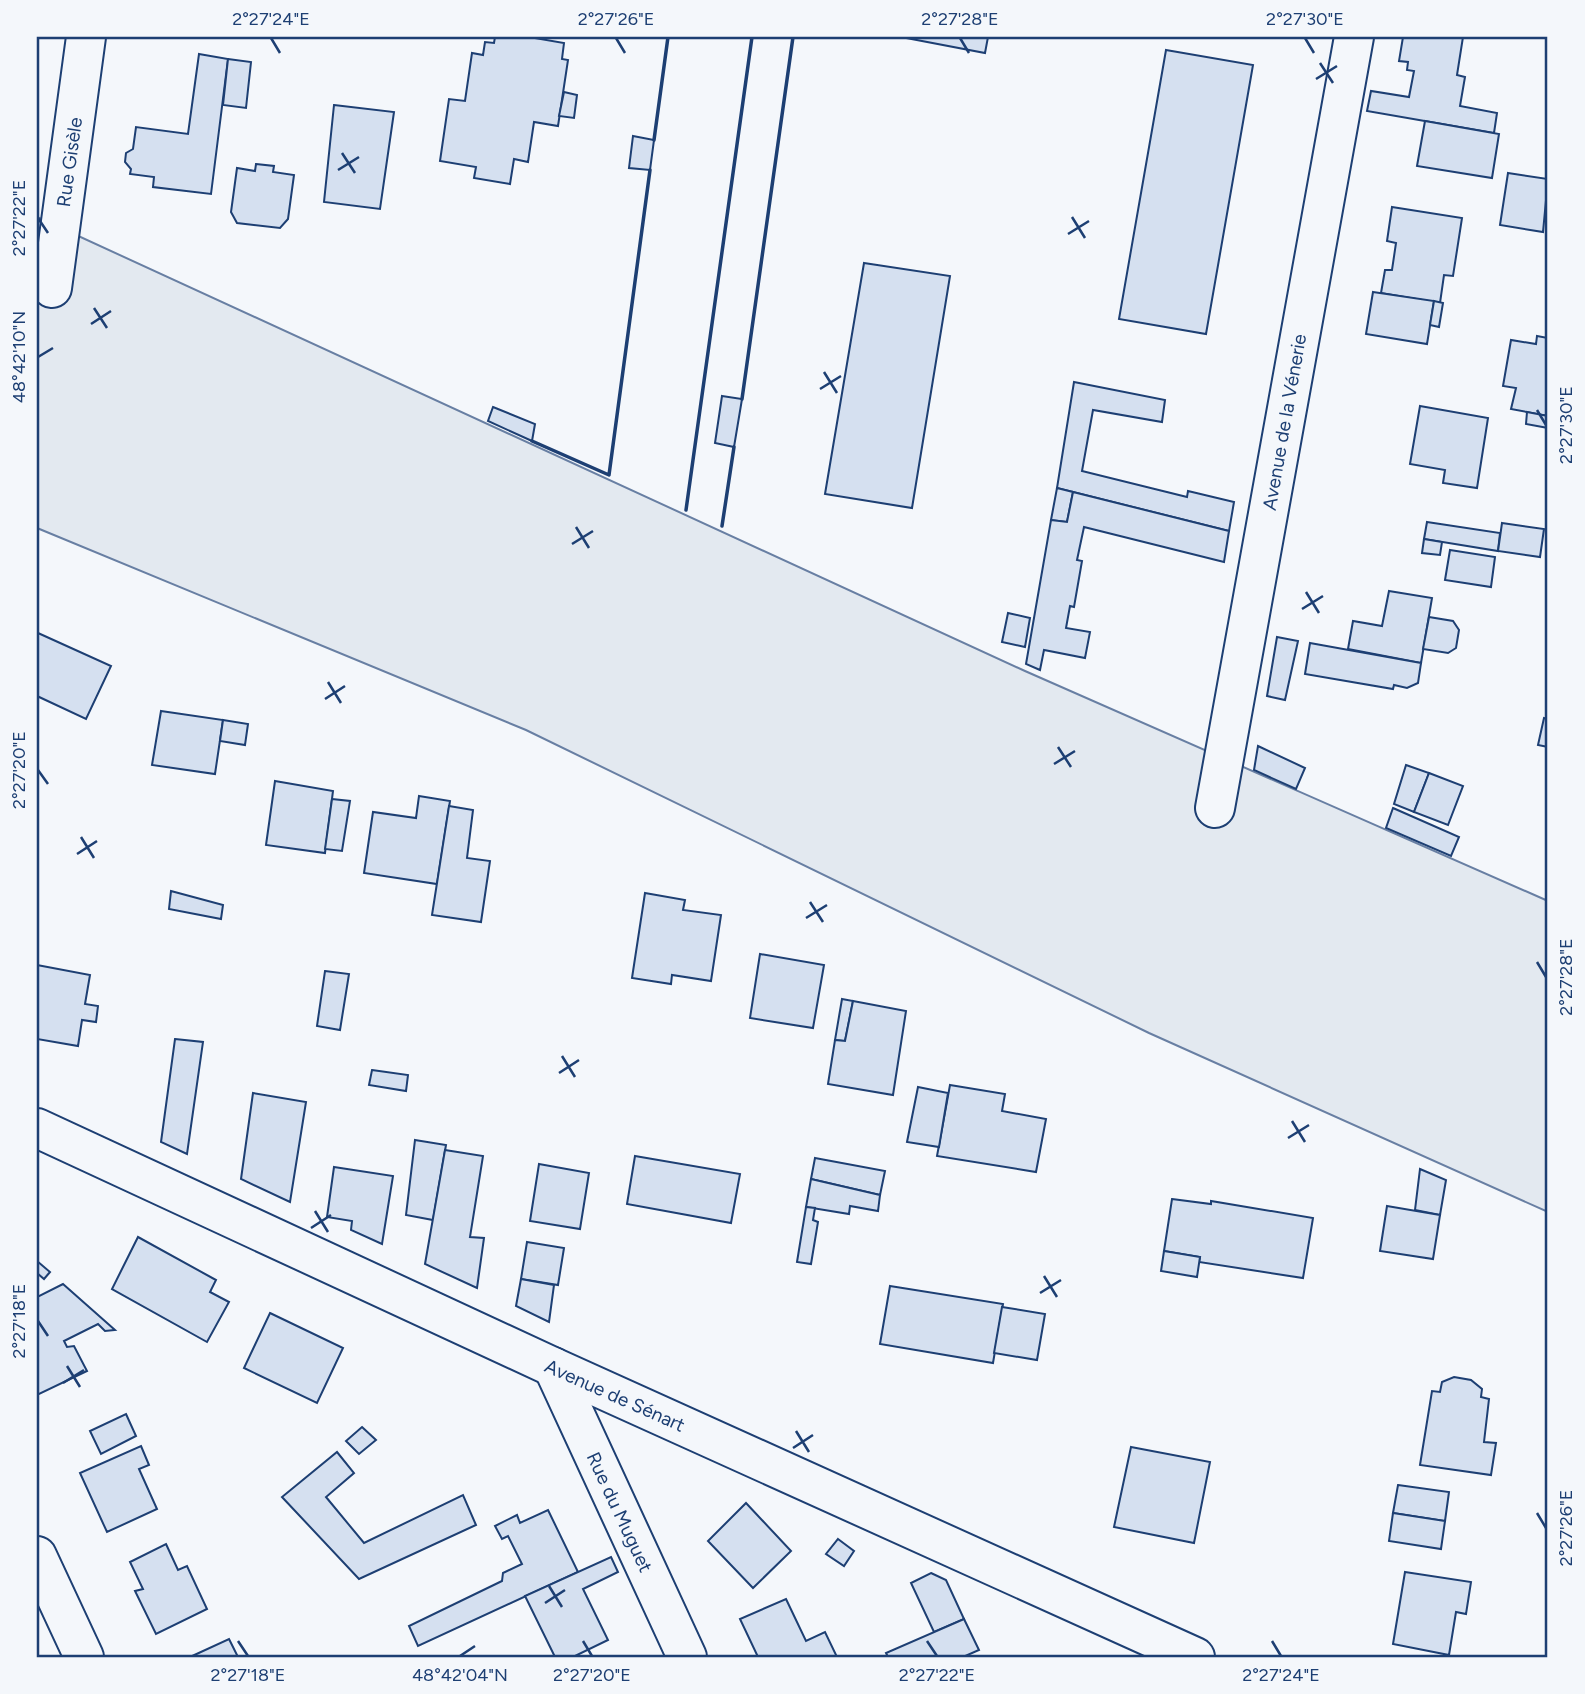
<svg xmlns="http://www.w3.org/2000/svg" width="1585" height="1694" viewBox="0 0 1585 1694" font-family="Figtree,sans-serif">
<rect width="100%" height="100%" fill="#f4f7fb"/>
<path fill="#e3e9f0" stroke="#687fa3" stroke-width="2" d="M37 217 1025 671 1548 901V1212L1149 1033 526 730 37 528Z"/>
<g fill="#d5e0f0" stroke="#1d3f73" stroke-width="2">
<path d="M495 37H529L564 43 562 59 568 60 558 126 534 122 528 162 514 159 510 184 474 178 476 167 440 161 449 99 465 101 472 53 483 55 485 42 494 43Z"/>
<path d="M901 37H988L985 53Z"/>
<path d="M1403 37H1463L1457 75 1465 77 1460 106 1497 113 1494 133 1367 111 1371 91 1409 97 1414 71 1407 70 1408 62 1399 61Z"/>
<path d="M1166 50 1253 65 1206 334 1119 319Z"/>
<path d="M199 54 228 59 211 194 153 187 154 177 130 174 131 169 125 162 126 153 133 149 136 127 188 134Z"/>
<path d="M228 59 251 62 246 108 223 105Z"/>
<path d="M564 92 577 95 574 118 559 116Z"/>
<path d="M334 105 394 112 380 209 324 202Z"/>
<path d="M1425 121 1499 134 1492 178 1417 166Z"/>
<path d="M633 136 654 140 650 170 629 168Z"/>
<path d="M256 164 274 166 273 172 294 175 288 219 280 228 237 223 231 212 237 168 255 171Z"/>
<path d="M1508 173 1548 179 1543 232 1500 225Z"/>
<path d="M1392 207 1462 218 1453 276 1444 275 1440 303 1381 293 1385 270H1392L1396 243 1387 241Z"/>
<path d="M864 263 950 276 912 508 825 494Z"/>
<path d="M1373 292 1434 301 1427 344 1366 334Z"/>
<path d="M1434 301 1443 303 1439 327 1430 325Z"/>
<path d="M1537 336 1548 338V416L1511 409 1516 388 1503 386 1511 340 1536 344Z"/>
<path d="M1074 382 1165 400 1162 422 1093 410 1082 471 1187 497 1188 491 1234 502 1229 531 1057 488Z"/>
<path d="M722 396 742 399 734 447 715 443Z"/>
<path d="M1420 406 1488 418 1477 488 1443 483 1445 470 1410 464Z"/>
<path d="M493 407 535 424 532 441 488 421Z"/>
<path d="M1527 412 1548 416V428L1526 424Z"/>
<path d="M1057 488 1073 492 1067 522 1051 520Z"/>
<path d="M1073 492 1229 531 1224 562 1084 527 1077 560 1082 561 1074 607 1070 606 1066 628 1090 632 1085 658 1044 650 1040 670 1026 664 1051 520 1067 522Z"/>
<path d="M1427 522 1500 533 1498 551 1424 539Z"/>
<path d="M1502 523 1544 529 1540 557 1498 551Z"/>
<path d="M1424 539 1442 542 1440 555 1422 553Z"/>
<path d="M1450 550 1495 557 1491 587 1445 580Z"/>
<path d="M1389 591 1432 598 1421 663 1348 649 1353 621 1382 626Z"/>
<path d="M1008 613 1030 618 1025 647 1002 642Z"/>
<path d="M1429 617 1453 621 1459 630 1456 648 1448 653 1423 649Z"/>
<path d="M38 633 111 666 86 719 37 696Z"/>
<path d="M1277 637 1298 641 1285 700 1267 696Z"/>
<path d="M1310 643 1421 663 1418 683 1407 688 1394 685 1393 689 1305 674Z"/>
<path d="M161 711 223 720 215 774 152 765Z"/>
<path d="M1544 718 1548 719V747L1538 745Z"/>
<path d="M223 720 248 724 245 745 220 741Z"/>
<path d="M1258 746 1305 768 1296 789 1254 770Z"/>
<path d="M1406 765 1429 773 1414 812 1394 804Z"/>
<path d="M1429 773 1463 786 1448 825 1414 812Z"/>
<path d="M275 781 333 791 325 853 266 845Z"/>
<path d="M419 796 450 801 437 884 364 873 373 812 416 818Z"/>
<path d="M332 799 350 801 342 851 325 849Z"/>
<path d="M449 806 473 810 467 858 490 861 481 922 432 915Z"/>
<path d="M1393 808 1459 837 1451 856 1386 828Z"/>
<path d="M171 891 223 905 221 919 169 909Z"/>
<path d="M645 893 685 900 683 910 721 915 711 981 672 975 671 984 632 978Z"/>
<path d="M760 954 824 965 813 1028 750 1018Z"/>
<path d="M37 965 90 975 85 1004 98 1006 96 1022 82 1020 78 1046 37 1039Z"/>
<path d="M325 971 349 974 340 1030 317 1026Z"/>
<path d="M842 999 853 1001 845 1041 835 1040Z"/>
<path d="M853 1001 906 1011 893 1095 828 1084 835 1040 845 1041Z"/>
<path d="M175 1039 203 1042 187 1154 161 1142Z"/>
<path d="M372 1070 408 1075 406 1091 369 1085Z"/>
<path d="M950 1085 1005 1094 1002 1111 1046 1119 1036 1172 937 1156Z"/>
<path d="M918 1087 948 1093 939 1147 907 1142Z"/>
<path d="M253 1093 306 1102 290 1202 241 1179Z"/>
<path d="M415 1140 446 1145 433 1220 406 1215Z"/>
<path d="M445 1150 483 1156 470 1237 484 1238 477 1288 425 1264Z"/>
<path d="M635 1156 740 1174 731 1223 627 1204Z"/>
<path d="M815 1158 885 1171 880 1195 811 1179Z"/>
<path d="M539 1164 589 1173 580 1229 530 1221Z"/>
<path d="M334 1167 393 1176 382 1244 351 1230 352 1221 327 1217Z"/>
<path d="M1420 1169 1446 1180 1440 1215 1415 1210Z"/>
<path d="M811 1179 880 1195 878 1211 850 1206 849 1214 806 1207Z"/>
<path d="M1172 1199 1211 1204V1201L1313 1218 1303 1278 1199 1262 1200 1257 1164 1251Z"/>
<path d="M1387 1206 1440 1215 1433 1259 1380 1251Z"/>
<path d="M806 1207 815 1208 813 1220 818 1222 811 1264 797 1262Z"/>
<path d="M138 1237 216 1280 210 1292 229 1302 207 1342 112 1289Z"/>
<path d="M527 1242 564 1248 558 1285 521 1279Z"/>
<path d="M1164 1251 1200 1257 1197 1277 1161 1271Z"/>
<path d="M37 1261 50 1272 44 1279 37 1273Z"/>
<path d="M521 1279 554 1285 549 1322 516 1306Z"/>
<path d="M63 1284 115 1330 105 1331 98 1324 64 1341 67 1347 74 1346 87 1371 37 1395V1297Z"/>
<path d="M890 1286 1003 1304 993 1363 880 1344Z"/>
<path d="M1002 1307 1045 1314 1037 1360 994 1353Z"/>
<path d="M270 1313 343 1348 317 1403 244 1368Z"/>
<path d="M1454 1377 1471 1380 1482 1389 1481 1397 1489 1399 1484 1442 1496 1443 1491 1475 1420 1465 1432 1391 1440 1392 1442 1382Z"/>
<path d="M126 1414 136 1436 101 1454 90 1431Z"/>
<path d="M362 1427 376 1440 359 1454 346 1441Z"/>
<path d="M141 1446 149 1465 139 1469 157 1509 107 1532 80 1473Z"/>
<path d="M1131 1447 1210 1462 1194 1543 1114 1527Z"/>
<path d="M337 1452 354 1473 326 1497 364 1543 463 1495 476 1525 359 1579 282 1497Z"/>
<path d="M1398 1485 1449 1492 1445 1521 1393 1513Z"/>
<path d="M746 1503 791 1551 753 1588 708 1541Z"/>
<path d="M548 1510 578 1572 418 1646 409 1626 502 1581 503 1573 522 1564 508 1536 502 1539 495 1526 517 1515 520 1523Z"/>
<path d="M1393 1513 1445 1521 1441 1549 1389 1541Z"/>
<path d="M838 1539 854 1551 844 1566 826 1554Z"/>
<path d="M166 1544 178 1570 187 1566 207 1609 156 1634 135 1591 143 1589 130 1562Z"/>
<path d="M611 1557 618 1572 583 1589 608 1640 573 1657H555L525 1596Z"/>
<path d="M1405 1572 1471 1582 1466 1614 1456 1612 1449 1655 1393 1644Z"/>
<path d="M931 1573 946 1580 964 1619 934 1632 911 1583Z"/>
<path d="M786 1599 806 1641 825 1632 837 1657H758L740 1619Z"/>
<path d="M964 1619 979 1650 963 1657H888L886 1653Z"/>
<path d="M229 1639 238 1657H190Z"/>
</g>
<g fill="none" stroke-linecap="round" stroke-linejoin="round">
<g stroke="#1d3f73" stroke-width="42">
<g id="street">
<path d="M52 288 86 37"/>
<path d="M1215 808 1354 37"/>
<path d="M37 1128 553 1367 1195 1657"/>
<path d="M553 1367 687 1657"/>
<path d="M37 1556 84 1657"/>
</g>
</g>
<use href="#street" stroke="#f4f7fb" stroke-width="38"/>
<g stroke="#1d3f73" stroke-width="3.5">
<path d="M654 140 668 37"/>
<path d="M742 399 793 37"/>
<path d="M532 441 609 475 650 170"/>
<path d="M686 510 752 37"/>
<path d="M722 526 734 447"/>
</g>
</g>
<path fill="none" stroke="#1d3f73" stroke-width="2.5" d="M271 38 280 53M616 38 625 53M960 38 969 53M1305 38 1314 53M1320 63 1333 83M1316 79 1337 66M342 153 355 173M338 170 359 157M1072 217 1085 238M38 218 48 233M1068 234 1089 221M94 308 107 328M91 324 111 311M38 357 53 348M824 372 837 393M820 389 841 376M1537 410 1546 425M576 527 589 548M572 544 593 531M1306 592 1319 613M1302 609 1323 596M328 682 341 703M325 699 345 686M1058 747 1071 767M1054 764 1075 751M38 770 48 784M81 837 94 858M77 854 97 841M810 902 823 922M806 918 827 905M1537 962 1546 977M562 1056 575 1077M559 1073 579 1060M1292 1121 1305 1142M1288 1138 1309 1125M315 1211 328 1232M311 1228 331 1215M1044 1276 1057 1297M1040 1293 1061 1280M38 1321 48 1336M67 1366 80 1387M63 1383 84 1370M796 1431 809 1452M793 1448 813 1435M1537 1513 1546 1528M549 1586 562 1607M545 1603 565 1590M238 1641 248 1656M583 1641 592 1656M927 1641 937 1656M1272 1641 1281 1656M460 1656 475 1646"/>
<g text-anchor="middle" stroke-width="5" stroke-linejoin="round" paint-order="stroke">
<g font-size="19" fill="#1d3f73" stroke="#f4f7fb">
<text transform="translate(69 162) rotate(-82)" y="7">Rue Gisèle</text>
<text transform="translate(1284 422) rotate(-80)" y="7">Avenue de la Vénerie</text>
<text transform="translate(615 1395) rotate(24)" y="7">Avenue de Sénart</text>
<text transform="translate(620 1512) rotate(65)" y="7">Rue du Muguet</text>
</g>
</g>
<rect width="1585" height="1694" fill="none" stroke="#f4f7fb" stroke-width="77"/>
<rect x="38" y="38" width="1508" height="1618" fill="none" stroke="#1d3f73" stroke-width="2.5"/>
<g font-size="18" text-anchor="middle" fill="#1d3f73">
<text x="271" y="25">2°27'24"E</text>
<text x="616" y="25">2°27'26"E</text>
<text x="960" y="25">2°27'28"E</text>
<text x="1305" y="25">2°27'30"E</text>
<text transform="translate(19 218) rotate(-90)" y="6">2°27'22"E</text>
<text transform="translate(19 357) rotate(-90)" y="6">48°42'10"N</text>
<text transform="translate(1566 425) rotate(-90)" y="6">2°27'30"E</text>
<text transform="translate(19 770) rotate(-90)" y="6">2°27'20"E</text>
<text transform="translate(1566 977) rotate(-90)" y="6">2°27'28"E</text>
<text transform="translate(19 1321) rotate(-90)" y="6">2°27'18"E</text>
<text transform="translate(1566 1528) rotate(-90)" y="6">2°27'26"E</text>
<text x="248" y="1681">2°27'18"E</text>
<text x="460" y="1681">48°42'04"N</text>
<text x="592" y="1681">2°27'20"E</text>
<text x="937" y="1681">2°27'22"E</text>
<text x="1281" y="1681">2°27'24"E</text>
</g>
</svg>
